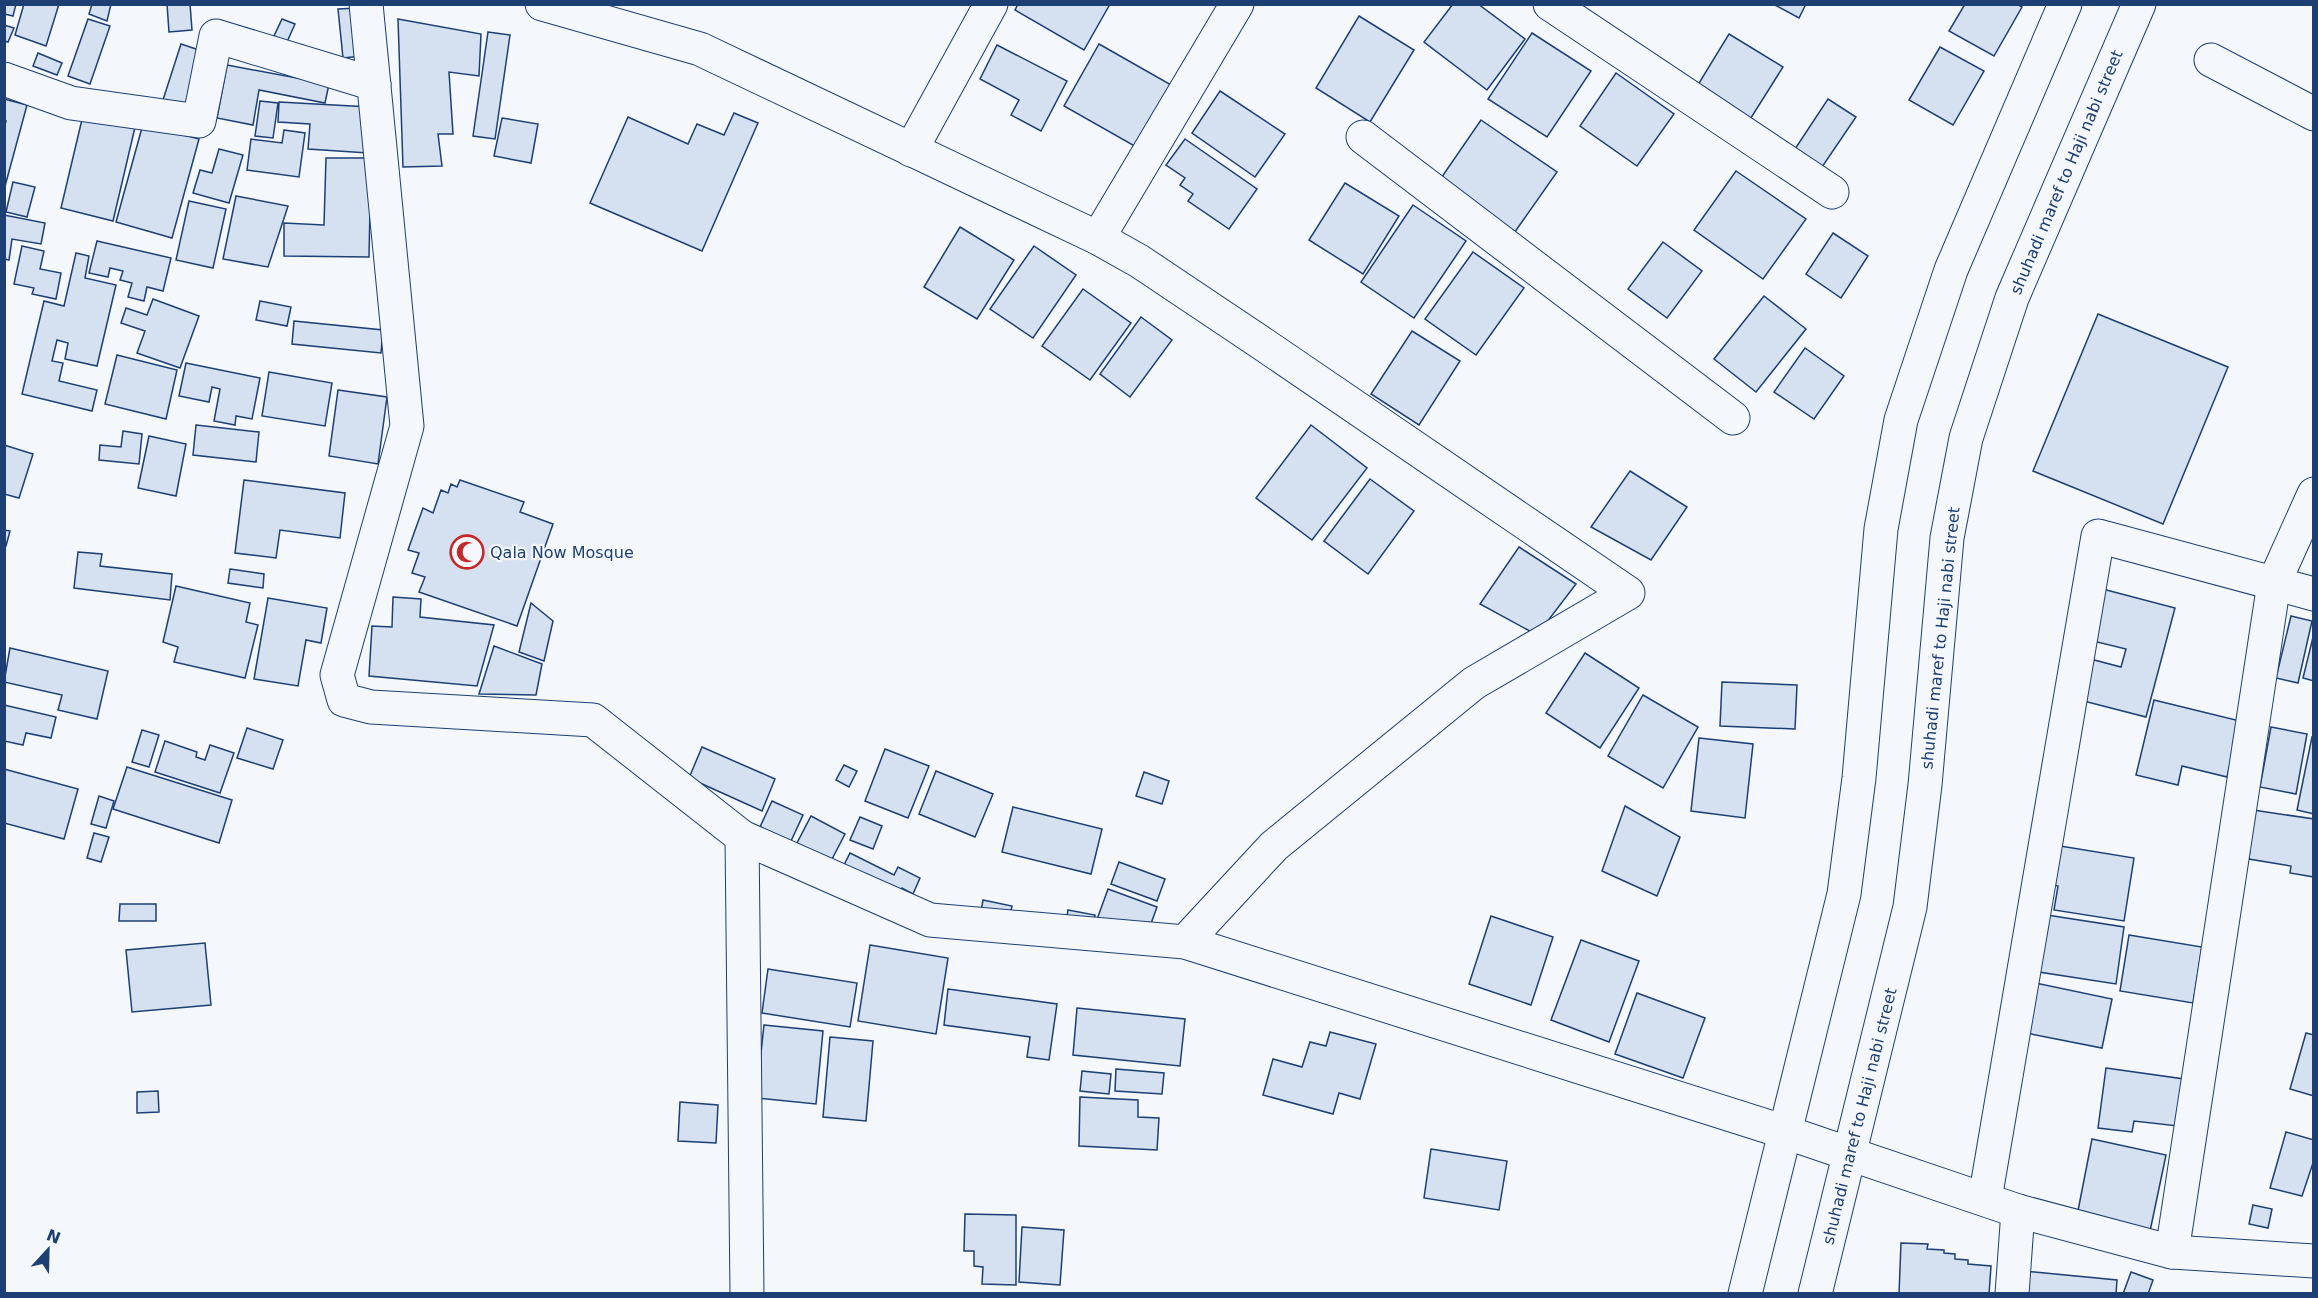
<svg xmlns="http://www.w3.org/2000/svg" width="2318" height="1298" viewBox="0 0 2318 1298" font-family="'DejaVu Sans',sans-serif">
<rect width="100%" height="100%" fill="#f4f7fb"/>
<g fill="#d5e0f0" stroke="#1d3f73" stroke-width="1.5">
<path d="M4 4H16L13 16 4 14Z"/>
<path d="M24 4H59L46 46 15 35Z"/>
<path d="M92 4H111L107 21 89 14Z"/>
<path d="M167 4H190L192 30 169 32Z"/>
<path d="M1018 4H1110L1084 50 1015 10Z"/>
<path d="M1453 4H1478L1525 39 1487 90 1424 42Z"/>
<path d="M1773 4H1806L1799 18Z"/>
<path d="M1965 4H2017L2022 7 1994 56 1949 31Z"/>
<path d="M359 8 362 56 343 58 338 9Z"/>
<path d="M1359 16 1414 50 1370 122 1316 88Z"/>
<path d="M88 19 110 26 90 84 68 76Z"/>
<path d="M282 19 295 24 287 42 274 36Z"/>
<path d="M398 19 481 34 479 76 449 72 453 134H438L442 166 403 167Z"/>
<path d="M4 25 14 28 8 42 4 41Z"/>
<path d="M488 32 510 35 495 139 473 136Z"/>
<path d="M1532 33 1591 71 1547 137 1488 99Z"/>
<path d="M1729 34 1783 67 1749 121 1696 88Z"/>
<path d="M181 44 205 52 186 110 162 103Z"/>
<path d="M1099 44 1173 86 1138 148 1064 106Z"/>
<path d="M997 45 1067 81 1041 131 1011 115 1019 100 980 79Z"/>
<path d="M1940 47 1984 71 1953 125 1909 100Z"/>
<path d="M38 53 62 63 57 75 33 66Z"/>
<path d="M227 65 329 84 325 103 259 90 253 125 217 118Z"/>
<path d="M1616 73 1674 114 1637 166 1580 126Z"/>
<path d="M1220 91 1285 134 1255 177 1192 133Z"/>
<path d="M4 99 27 105 4 190V129L6 121H4Z"/>
<path d="M1828 99 1856 117 1820 170 1793 152Z"/>
<path d="M260 101 278 103 273 138 255 136Z"/>
<path d="M279 102 370 107 368 153 308 149 310 124 278 122Z"/>
<path d="M84 111 136 123 113 221 61 208Z"/>
<path d="M734 113 758 123 702 251 590 203 628 117 688 144 697 124 724 135Z"/>
<path d="M502 118 538 124 531 163 494 156Z"/>
<path d="M1481 120 1557 172 1512 236 1437 184Z"/>
<path d="M143 124 199 139 172 238 116 222Z"/>
<path d="M284 130 305 133 299 177 247 170 251 139 282 143Z"/>
<path d="M1185 139 1257 189 1229 229 1188 201 1193 194 1180 185 1185 178 1166 165Z"/>
<path d="M219 149 243 155 229 203 193 193 200 170 212 173Z"/>
<path d="M326 158H371L369 257 284 256V223L324 225Z"/>
<path d="M1736 171 1806 219 1763 279 1694 230Z"/>
<path d="M13 182 35 187 27 217 6 212Z"/>
<path d="M1345 183 1399 216 1363 274 1309 240Z"/>
<path d="M236 196 288 206 268 267 223 259Z"/>
<path d="M189 201 226 209 213 268 176 260Z"/>
<path d="M1413 205 1466 241 1414 318 1361 282Z"/>
<path d="M4 215 45 223 41 244 12 239 9 260 4 259Z"/>
<path d="M960 227 1014 260 977 319 924 287Z"/>
<path d="M1833 233 1868 256 1841 298 1806 274Z"/>
<path d="M97 241 171 258 163 291 147 287 144 301 128 297 132 283 120 280 123 271 110 268 108 277 89 273Z"/>
<path d="M1663 242 1702 271 1667 318 1628 289Z"/>
<path d="M22 246 44 251 40 269 61 273 56 299 32 294 34 288 14 284Z"/>
<path d="M1034 246 1076 275 1033 338 990 309Z"/>
<path d="M1473 252 1524 288 1476 355 1425 319Z"/>
<path d="M76 253 89 256 85 278 116 285 97 366 65 359 68 343 57 340 52 361 63 363 59 381 97 390 92 411 22 394 44 301 64 306Z"/>
<path d="M1083 289 1131 323 1090 380 1042 346Z"/>
<path d="M1764 296 1806 329 1756 392 1714 359Z"/>
<path d="M153 299 199 316 180 368 137 353 145 331 121 323 126 308 147 315Z"/>
<path d="M260 301 291 307 287 326 256 320Z"/>
<path d="M2098 314 2228 367 2163 524 2033 471Z"/>
<path d="M1141 317 1172 340 1130 397 1100 374Z"/>
<path d="M294 321 383 330 381 353 292 344Z"/>
<path d="M1412 331 1460 361 1419 425 1371 394Z"/>
<path d="M1805 348 1844 376 1814 419 1774 392Z"/>
<path d="M117 355 177 370 166 419 105 404Z"/>
<path d="M186 363 260 378 252 419 236 416 235 425 214 421 220 389 212 387 209 402 179 396Z"/>
<path d="M269 372 332 383 325 426 262 416Z"/>
<path d="M338 390 387 397 378 464 329 456Z"/>
<path d="M196 425 259 432 256 462 193 455Z"/>
<path d="M1311 425 1367 468 1312 540 1256 498Z"/>
<path d="M123 431 142 434 139 464 99 460 100 445 121 447Z"/>
<path d="M149 436 186 444 176 496 138 488Z"/>
<path d="M4 445 33 454 19 498 4 494Z"/>
<path d="M1630 471 1687 507 1651 560 1591 527Z"/>
<path d="M1370 479 1414 511 1368 574 1324 541Z"/>
<path d="M244 480 345 493 340 538 280 530 276 558 235 553Z"/>
<path d="M460 480 524 502 520 512 553 524 517 626 419 592 425 577 412 573 419 553 408 550 423 508 433 513 441 490 448 493 451 484 457 487Z"/>
<path d="M4 530 10 531 6 546H4Z"/>
<path d="M1519 547 1576 584 1537 635 1480 604Z"/>
<path d="M78 552 102 554 100 566 172 574 170 600 74 588Z"/>
<path d="M230 569 264 574 263 588 228 583Z"/>
<path d="M176 586 250 603 246 622 258 625 245 678 174 662 178 647 163 642Z"/>
<path d="M2095 587 2175 608 2146 717 2068 697 2079 656 2121 667 2126 649 2081 638Z"/>
<path d="M393 597 421 599 420 617 494 625 477 686 369 676 372 626 392 627Z"/>
<path d="M268 598 327 608 321 643 306 640 298 686 254 679Z"/>
<path d="M531 603 553 621 544 661 519 652Z"/>
<path d="M2291 616 2312 621 2298 683 2276 678Z"/>
<path d="M2314 633V681L2303 678Z"/>
<path d="M494 646 542 664 536 695 479 694Z"/>
<path d="M10 648 108 671 97 719 58 710 62 695 4 682Z"/>
<path d="M1585 653 1639 688 1600 748 1546 713Z"/>
<path d="M1722 682 1797 685 1795 729 1720 726Z"/>
<path d="M1643 695 1698 727 1663 788 1608 756Z"/>
<path d="M2154 700 2240 721 2227 777 2182 766 2178 785 2136 775Z"/>
<path d="M4 705 56 717 51 738 26 733 23 745 4 741Z"/>
<path d="M2271 727 2307 734 2296 794 2260 787Z"/>
<path d="M247 728 283 740 273 769 237 758Z"/>
<path d="M142 730 159 735 149 767 132 762Z"/>
<path d="M2312 737 2314 738V814L2297 810Z"/>
<path d="M1699 738 1753 744 1745 818 1691 811Z"/>
<path d="M165 741 197 752 196 757 205 760 210 745 234 753 220 793 155 772Z"/>
<path d="M702 747 775 779 762 811 689 778Z"/>
<path d="M885 749 929 766 908 818 865 801Z"/>
<path d="M844 765 857 771 849 787 836 780Z"/>
<path d="M127 767 232 800 219 843 113 809Z"/>
<path d="M4 769 78 789 64 839 4 823Z"/>
<path d="M936 771 993 794 975 837 919 814Z"/>
<path d="M1144 772 1169 781 1162 804 1136 796Z"/>
<path d="M99 796 114 801 106 828 91 824Z"/>
<path d="M772 801 803 815 791 841 760 827Z"/>
<path d="M1625 806 1680 837 1657 896 1602 871Z"/>
<path d="M1013 807 1102 829 1091 874 1002 852Z"/>
<path d="M2253 810 2314 819V877L2290 873 2291 866 2249 859Z"/>
<path d="M811 816 845 834 831 861 797 843Z"/>
<path d="M860 817 882 826 873 849 850 840Z"/>
<path d="M94 833 109 837 101 862 87 858Z"/>
<path d="M2048 844 2134 858 2124 921 2054 910 2058 886 2042 883Z"/>
<path d="M850 853 894 875 898 867 920 878 913 894 902 888 898 896 842 869Z"/>
<path d="M1119 862 1165 879 1157 901 1111 884Z"/>
<path d="M1108 889 1157 907 1144 943 1095 925Z"/>
<path d="M983 900 1012 906 1007 929 979 923Z"/>
<path d="M120 904H156V921H119Z"/>
<path d="M1068 910 1095 915 1091 941 1064 936Z"/>
<path d="M2047 915 2124 927 2116 984 2039 972Z"/>
<path d="M1491 916 1553 937 1531 1005 1469 984Z"/>
<path d="M2129 935 2202 947 2193 1003 2120 991Z"/>
<path d="M1581 940 1639 961 1609 1042 1551 1020Z"/>
<path d="M205 943 211 1005 132 1012 126 950Z"/>
<path d="M870 945 948 958 936 1034 858 1021Z"/>
<path d="M768 969 857 983 850 1027 762 1013Z"/>
<path d="M2026 981 2112 999 2102 1048 2016 1031Z"/>
<path d="M948 989 1057 1004 1049 1060 1027 1057 1030 1037 944 1025Z"/>
<path d="M1637 993 1705 1018 1683 1078 1615 1054Z"/>
<path d="M1077 1008 1185 1019 1180 1066 1073 1055Z"/>
<path d="M764 1025 823 1031 816 1104 756 1098Z"/>
<path d="M1330 1032 1376 1044 1360 1099 1339 1093 1333 1114 1263 1095 1273 1059 1302 1067 1310 1042 1326 1046Z"/>
<path d="M2306 1033 2314 1035V1096L2290 1089Z"/>
<path d="M830 1037 873 1041 866 1121 823 1117Z"/>
<path d="M2106 1068 2184 1079 2178 1126 2134 1121 2132 1132 2098 1128Z"/>
<path d="M1116 1069 1164 1073 1162 1094 1115 1091Z"/>
<path d="M1082 1071 1111 1074 1109 1094 1080 1091Z"/>
<path d="M158 1091 159 1112 137 1113V1092Z"/>
<path d="M1080 1097 1138 1100V1117L1159 1118 1157 1150 1079 1146Z"/>
<path d="M680 1102 718 1105 716 1143 678 1141Z"/>
<path d="M2286 1132 2314 1140V1160L2302 1196 2270 1188Z"/>
<path d="M2092 1139 2166 1155 2149 1236 2076 1221Z"/>
<path d="M1431 1149 1507 1161 1499 1210 1424 1198Z"/>
<path d="M2253 1205 2272 1209 2268 1228 2249 1224Z"/>
<path d="M965 1214 1016 1215V1285L982 1284 983 1267 974 1266V1251H964Z"/>
<path d="M1022 1227 1064 1230 1060 1285 1019 1282Z"/>
<path d="M1901 1243 1928 1244 1927 1249 1944 1250V1253L1955 1254V1259L1968 1260V1264L1991 1266 1989 1294H1899Z"/>
<path d="M2023 1271 2117 1280 2116 1294H2027Z"/>
<path d="M2131 1272 2153 1280 2148 1294H2123Z"/>
</g>
<g fill="none" stroke-linecap="round" stroke-linejoin="round">
<g stroke="#1d3f73" stroke-width="35">
<g id="minor">
<path d="M366 4 407 426 337 675 344 700 371 707 593 720 742 837 747 1294"/>
<path d="M542 4 700 49 1098 238 1139 261 1260 342 1628 593 1474 683 1274 846 1185 942"/>
<path d="M1550 4 1832 192"/>
<path d="M2211 60 2314 114"/>
<path d="M4 79 71 103 199 121 216 36 374 84"/>
<path d="M1363 137 1733 418"/>
<path d="M911 150 991 4"/>
<path d="M1098 238 1237 4"/>
<path d="M742 837 930 920 1185 942 1785 1132 2018 1211 2172 1252 2314 1261"/>
<path d="M1985 1199 2098 536 2314 594"/>
<path d="M2172 1252 2274 583 2314 494"/>
<path d="M2012 1294 2018 1211"/>
</g>
</g>
<g stroke="#1d3f73" stroke-width="35">
<g id="major">
<path d="M1745 1294 1844 894 1859 778 1881 529 1901 420 1951 270 2065 4"/>
<path d="M1815 1294 1910 907 1925 785 1947 538 1966 438 2012 298 2139 4"/>
</g>
</g>
<use href="#minor" stroke="#f4f7fb" stroke-width="33"/>
<use href="#major" stroke="#f4f7fb" stroke-width="33"/>
</g>
<defs>
<g id="mosque-ring" transform="scale(1.725)"><circle r="9.5" fill="#f4f7fb" stroke="#c62828" stroke-width="1.5"/><path d="M3.5-4.9A6 6 0 1 0 3.5 4.9A5 5 0 1 1 3.5-4.9Z" fill="#c62828"/></g>
</defs>
<g fill-rule="evenodd">
<use href="#mosque-ring" x="467" y="552"/>
</g>
<g text-anchor="middle" stroke-width="4.5" stroke-linejoin="round" paint-order="stroke">
<g font-size="16" fill="#1d3f73" stroke="#f4f7fb">
<text transform="translate(2066 172) rotate(-67)" y="6">shuhadi maref to Haji nabi street</text>
<text transform="translate(1940 638) rotate(-84)" y="6">shuhadi maref to Haji nabi street</text>
<text transform="translate(1859 1116) rotate(-76)" y="6">shuhadi maref to Haji nabi street</text>
</g>
<g font-size="16" fill="#1d3f73" stroke="#f4f7fb" text-anchor="start">
<text x="490" y="558">Qala Now Mosque</text>
</g>
</g>
<rect width="2318" height="1298" fill="none" stroke="#1d3f73" stroke-width="12"/>
<g transform="translate(48 1250) rotate(22)" stroke="#f4f7fb" stroke-width="4.5" paint-order="stroke">
<path d="M0-4.5L10 22L0 15L-10 22Z" fill="#1d3f73"/>
<text y="-9" font-size="16" font-weight="bold" text-anchor="middle" fill="#1d3f73">N</text>
</g>
</svg>
